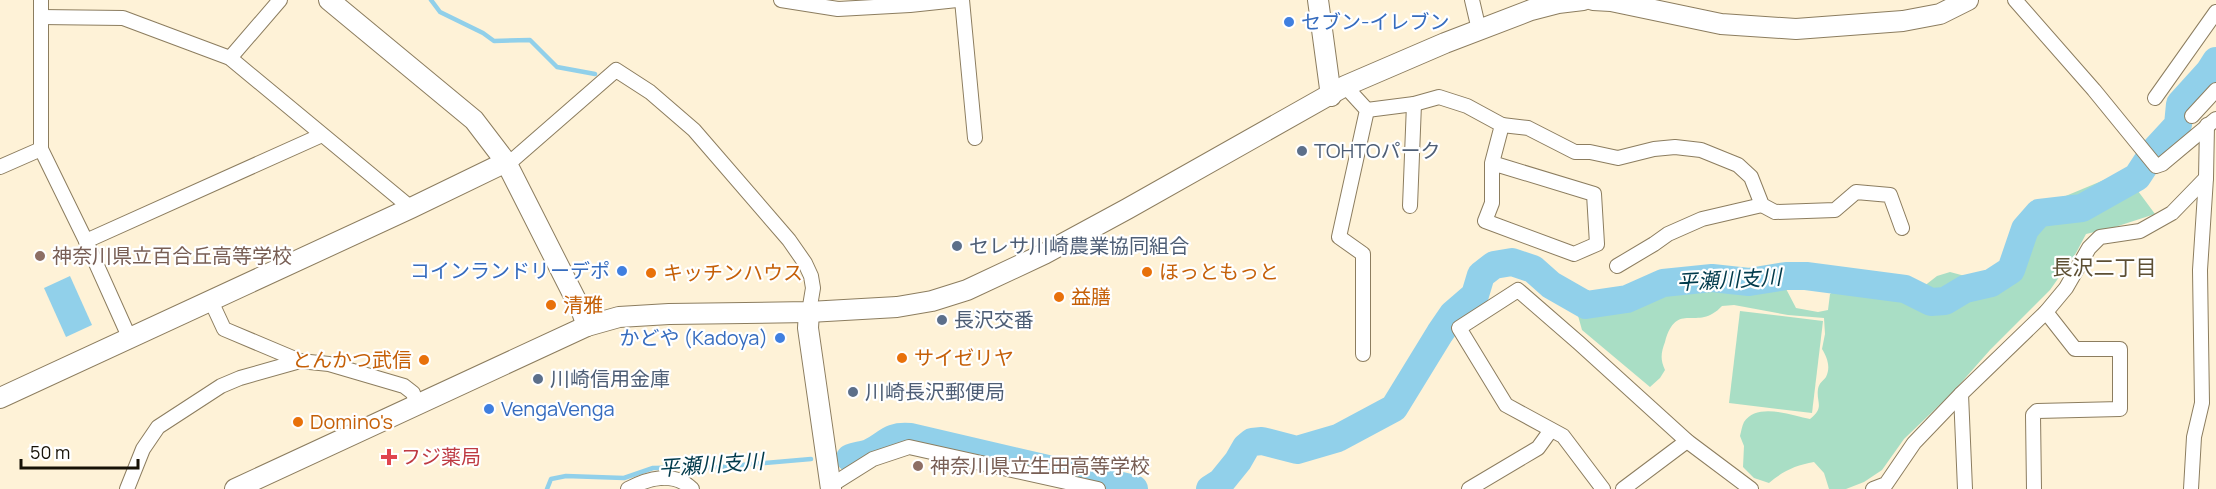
<svg xmlns="http://www.w3.org/2000/svg" width="2216" height="489" viewBox="0 0 2216 489" font-family="Manrope,'Noto Sans JP',sans-serif">
<rect width="100%" height="100%" fill="#fef2d7"/>
<g fill="#a9dec5">
<path d="M2116 175 2135 187 2155 214 2112 228 2086 234 2076 253 2050 290 1990 350 1952 393 1904 439 1882 470 1864 482 1846 489H1829L1824 473 1814 462C1796 465 1783 471 1769 483L1754 478 1743 467 1744 446 1740 436C1741 432 1742 426 1744 422 1757 402 1791 415 1810 419 1825 407 1816 403 1818 389 1819 383 1823 381 1826 377 1831 367 1827 357 1822 349L1825 334 1824 318 1788 315 1734 305 1722 306C1697 333 1677 299 1665 342 1661 353 1660 359 1665 370L1660 378 1650 387 1582 330 1577 312 1589 294 1613 296 1654 280 1684 274 1725 277 1768 269 1783 283 1796 308 1818 312 1828 310 1830 294 1839 288 1899 292 1923 287 1937 276 1950 272 1965 276 1987 274 2002 262 2012 247 2017 226 2026 210 2044 205Z"/>
<path d="M1740 311 1823 321 1812 413 1729 403Z"/>
</g>
<path fill="#91d0ea" d="M70 276 92 325 66 337 44 288Z"/>
<g fill="none" stroke-linecap="round" stroke-linejoin="round">
<g stroke="#91d0ea" stroke-width="4.5">
<path d="M431 0 440 12 483 33 494 41 530 40 557 67 595 74"/>
<path d="M832 460 850 458"/>
<path d="M547 489 551 479 566 476 624 478 653 468 719 467 811 459"/>
</g>
<g stroke="#91d0ea" stroke-width="28">
<path d="M850 458C856 456 863 455 869 453 887 445 888 435 910 437L1134 489"/>
<path d="M1210 489 1221 482 1238 461 1246 447 1252 442 1262 441 1297 450 1338 438 1394 408 1440 333 1453 314 1475 295 1481 275 1494 265 1512 262 1533 269 1551 285 1586 305 1627 299 1663 283 1712 278 1749 282 1786 276H1806L1905 289 1931 302 1945 301 1965 289 1991 283 2011 270 2025 229 2039 213 2082 208 2137 177 2154 151 2178 125 2180 104 2209 72 2216 61"/>
</g>
<g stroke="#8c7d5f" stroke-width="16">
<g id="street">
<path d="M41 0V149L86 241 130 339"/>
<path d="M781 0 838 9 910 5 957 0"/>
<path d="M962 0 975 138"/>
<path d="M1472 0 1479 30"/>
<path d="M2015 0 2094 90 2156 166 2162 164 2216 119"/>
<path d="M41 17 123 18 230 58 411 208"/>
<path d="M230 58 280 0"/>
<path d="M1345 86 1367 110 1339 237 1363 254V354"/>
<path d="M2155 98 2216 12"/>
<path d="M1367 110 1414 104 1439 97 1467 106 1502 125 1492 163V203L1485 221 1574 254 1597 244 1594 194 1492 163"/>
<path d="M2192 116 2216 90"/>
<path d="M1502 125 1528 128 1575 152H1590L1618 158 1654 149 1675 147 1701 150 1738 165 1751 177 1762 205 1775 212 1835 210 1856 192 1890 195 1902 228"/>
<path d="M506 162 515 158 616 70 650 92 694 130 789 240 805 263 811 276 813 288 809 312"/>
<path d="M0 167 41 149"/>
<path d="M1410 206 1414 104"/>
<path d="M86 241 322 135"/>
<path d="M1617 266 1654 244 1668 234 1702 219 1762 205"/>
<path d="M211 301 224 329 300 361"/>
<path d="M1961 394 1965 489"/>
<path d="M830 486 873 459 909 447 1098 489"/>
<path d="M127 489 143 449 158 427 221 386 240 378 300 361 329 364 404 386 413 393 417 406"/>
<path d="M628 489C648 478 674 471 692 489"/>
<path d="M1469 489 1538 448 1551 430"/>
<path d="M1603 489 1563 436 1506 405 1459 328 1518 290 1579 343 1687 441 1751 489"/>
<path d="M1623 489 1687 441"/>
<path d="M1873 489 1886 484 1914 443 1961 394 2046 312 2066 288 2089 248 2100 237 2140 231 2172 213 2206 178"/>
<path d="M2034 489 2033 415 2037 411 2120 409V349H2075L2046 312"/>
<path d="M2191 489 2194 437 2202 403 2200 270 2206 178 2207 125"/>
</g>
</g>
<g stroke="#8c7d5f" stroke-width="22">
<g id="secondary">
<path d="M329 0 474 120 506 162 582 312 587 326"/>
<path d="M1318 0 1331 96"/>
<path d="M1593 0 1611 1 1721 24 1796 29 1903 21 1940 14 1968 0"/>
<path d="M809 312 808 328 831 489"/>
<path d="M0 398 411 208 506 162"/>
<path d="M235 489 587 326 619 317 669 314 809 312 897 307 932 301 967 290 1044 254 1127 209 1345 86 1445 43 1531 10 1558 3 1583 0"/>
</g>
</g>
<use href="#street" stroke="#fff" stroke-width="14"/>
<use href="#secondary" stroke="#fff" stroke-width="20"/>
</g>
<g fill="#3f7fe0" stroke="#fff" stroke-width="2">
<circle cx="1289" cy="22" r="6"/>
<circle cx="622" cy="271" r="6"/>
<circle cx="780" cy="338" r="6"/>
<circle cx="489" cy="409" r="6"/>
</g>
<g fill="#5c6f8a" stroke="#fff" stroke-width="2">
<circle cx="1302" cy="151" r="6"/>
<circle cx="957" cy="246" r="6"/>
<circle cx="942" cy="320" r="6"/>
<circle cx="538" cy="379" r="6"/>
<circle cx="853" cy="392" r="6"/>
</g>
<g fill="#8d6e63" stroke="#fff" stroke-width="2">
<circle cx="40" cy="256" r="6"/>
<circle cx="918" cy="466" r="6"/>
</g>
<g fill="#e8710a" stroke="#fff" stroke-width="2">
<circle cx="1147" cy="272" r="6"/>
<circle cx="651" cy="273" r="6"/>
<circle cx="1059" cy="297" r="6"/>
<circle cx="551" cy="305" r="6"/>
<circle cx="902" cy="358" r="6"/>
<circle cx="424" cy="360" r="6"/>
<circle cx="298" cy="422" r="6"/>
</g>
<path fill="#e0444e" stroke="#fff" stroke-width="2" d="M386 448h6v6h6v6h-6v6h-6v-6h-6v-6h6z"/>
<g text-anchor="middle" stroke-width="4.5" stroke-linejoin="round" paint-order="stroke">
<g font-size="20" fill="#366cbe" stroke="#fff" text-anchor="start">
<text x="1301" y="29">セブン-イレブン</text>
<text x="610" y="278" text-anchor="end">コインランドリーデポ</text>
<text x="768" y="345" text-anchor="end">かどや (Kadoya)</text>
<text x="501" y="416">VengaVenga</text>
</g>
<g font-size="20" fill="#4e5e75" stroke="#fff" text-anchor="start">
<text x="1314" y="158">TOHTOパーク</text>
<text x="969" y="253">セレサ川崎農業協同組合</text>
<text x="954" y="327">長沢交番</text>
<text x="550" y="386">川崎信用金庫</text>
<text x="865" y="399">川崎長沢郵便局</text>
</g>
<g font-size="20" fill="#785e54" stroke="#fff" text-anchor="start">
<text x="52" y="263">神奈川県立百合丘高等学校</text>
<text x="930" y="473">神奈川県立生田高等学校</text>
</g>
<g font-size="20" fill="#c56008" stroke="#fff" text-anchor="start">
<text x="1159" y="279">ほっともっと</text>
<text x="663" y="280">キッチンハウス</text>
<text x="1071" y="304">益膳</text>
<text x="563" y="312">清雅</text>
<text x="914" y="365">サイゼリヤ</text>
<text x="412" y="367" text-anchor="end">とんかつ武信</text>
<text x="310" y="429">Domino's</text>
</g>
<g font-size="20" fill="#be3a42" stroke="#fff" text-anchor="start">
<text x="401" y="464">フジ薬局</text>
</g>
<g font-size="21" fill="#5d4f33" stroke="#fff">
<text x="2104" y="275">長沢二丁目</text>
</g>
<g font-size="21" font-style="italic" fill="#003a4b" stroke="#fff">
<text transform="translate(1729 280) rotate(-3)" y="7">平瀬川支川</text>
<text transform="translate(711 465) rotate(-4)" y="7">平瀬川支川</text>
</g>
</g>
<path d="M21 459v9h117v-9" fill="none" stroke="#161106" stroke-width="3"/>
<text x="30" y="459" font-size="18" fill="#161106" stroke="#ffffff" stroke-width="4.5" paint-order="stroke">50 m</text>
</svg>
